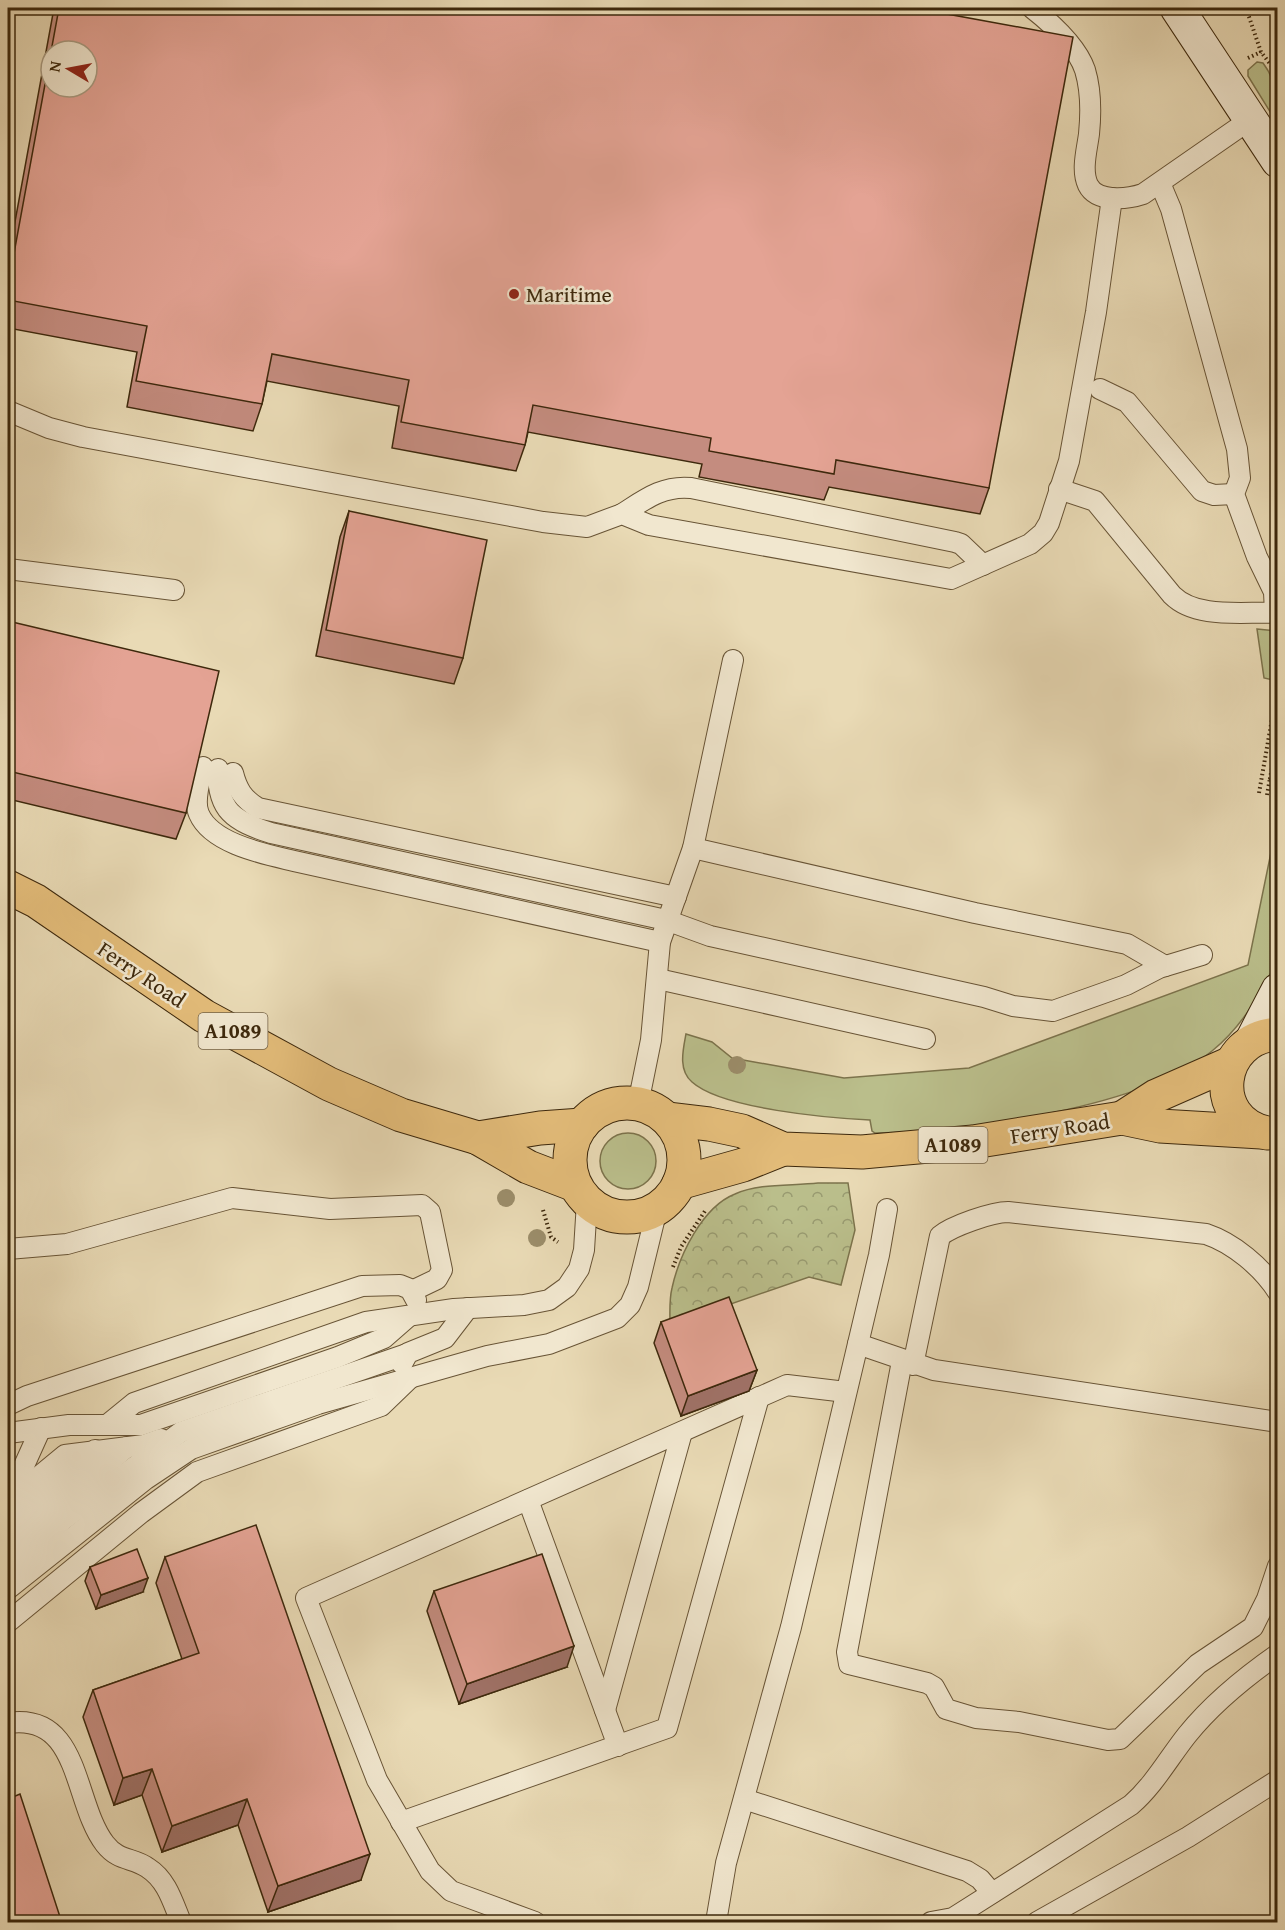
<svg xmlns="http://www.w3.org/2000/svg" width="1285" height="1930" viewBox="0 0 1285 1930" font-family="'Gentium Book Plus',serif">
<defs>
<pattern id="forest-crowns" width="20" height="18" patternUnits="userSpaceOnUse" patternTransform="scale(1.5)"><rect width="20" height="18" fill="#babe8b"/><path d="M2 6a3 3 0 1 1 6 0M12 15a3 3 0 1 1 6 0" fill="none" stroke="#989a70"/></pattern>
</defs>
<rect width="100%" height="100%" fill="#e9dab5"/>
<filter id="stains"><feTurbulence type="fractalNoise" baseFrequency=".00333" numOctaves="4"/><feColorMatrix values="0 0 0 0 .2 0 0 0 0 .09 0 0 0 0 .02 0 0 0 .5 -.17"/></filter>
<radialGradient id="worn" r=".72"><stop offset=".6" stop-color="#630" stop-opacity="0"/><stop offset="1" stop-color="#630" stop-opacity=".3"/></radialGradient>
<g fill="#babe8b" stroke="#7c734c" stroke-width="1.5">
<path d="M1257 62 1263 63C1277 81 1278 102 1277 123L1248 76V70Z"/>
<path d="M1257 629 1277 631V681L1264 678Z"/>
<path d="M1277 823 1278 958C1262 992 1242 1027 1212 1051 1142 1108 965 1132 875 1133L872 1131 870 1120C829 1118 722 1109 692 1082 678 1070 683 1050 686 1034L712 1042 732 1058 844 1078 969 1068 1248 965Z"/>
<circle cx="628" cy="1161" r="28"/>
</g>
<path fill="url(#forest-crowns)" stroke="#7c734c" stroke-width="1.5" d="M818 1183H848L855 1230 841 1285 809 1277 670 1325C670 1313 669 1300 672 1288 679 1256 702 1207 735 1194 759 1183 791 1186 818 1183Z"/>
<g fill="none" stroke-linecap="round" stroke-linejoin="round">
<g stroke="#685436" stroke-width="22">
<g id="lane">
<path d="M1032 8C1051 23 1077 46 1085 70 1091 90 1091 114 1089 134 1087 150 1081 170 1088 185 1097 203 1128 199 1143 194L1251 119"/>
<path d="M1160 183 1171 209 1237 449 1240 478 1234 494 1257 557 1274 592 1275 613"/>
<path d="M1100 389 1127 402 1202 491 1214 495 1234 494"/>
<path d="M8 411 49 428 83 437 543 522 587 527 622 514 649 525 951 579 1030 544 1043 533 1049 523 1069 461 1096 312 1112 198"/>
<path d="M1059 489 1095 501 1172 595C1197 620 1245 611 1278 613"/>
<path d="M622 514C644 500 663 485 691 488L955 542 961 544 983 565"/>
<path d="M8 569 174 590"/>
<path d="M203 767C200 780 193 801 199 814 212 844 265 854 294 861L660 942"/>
<path d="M218 769C217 811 234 821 271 833L666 920 710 936 984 997 1013 1006 1053 1011 1126 985 1159 968 1202 955"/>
<path d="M233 773C237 789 243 799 258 808L676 897"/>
<path d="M693 848 975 913 1127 944 1165 966"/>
<path d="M658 979 925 1039"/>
<path d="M638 1104 651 1040 660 942 693 848 733 660"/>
<path d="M8 1249 67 1244 232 1198 330 1209 422 1205 430 1212 442 1270 437 1279 412 1291"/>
<path d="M858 1344 934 1370 1278 1422"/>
<path d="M902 1361 847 1652 849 1664 927 1683 934 1687 946 1709 976 1718 1019 1722 1108 1740 1120 1739 1198 1664 1253 1627 1267 1599 1278 1566"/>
<path d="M402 1364 408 1353 445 1338 468 1308"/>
<path d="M913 1365 940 1236C952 1226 992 1212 1008 1212L1206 1234C1233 1243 1262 1267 1278 1292"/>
<path d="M8 1405 27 1396 362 1286 400 1285 410 1289 416 1300"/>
<path d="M107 1425 134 1403 366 1322 454 1309 524 1305 549 1300 567 1287 579 1269 584 1250 587 1202"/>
<path d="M8 1433 69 1425H141L338 1357 384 1338 408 1317"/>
<path d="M18 1479 41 1428"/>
<path d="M528 1500 618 1746"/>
<path d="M8 1502 65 1455 144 1445 161 1439"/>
<path d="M8 1525 95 1450"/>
<path d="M8 1547 127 1447"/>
<path d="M8 1569 63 1520 181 1432 407 1354"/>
<path d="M8 1589 146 1479 191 1449 318 1404 487 1356 549 1344 617 1318 630 1305 638 1287 657 1209"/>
<path d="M8 1622 141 1513 197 1472 381 1406 409 1379"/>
<path d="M605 1710 682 1432"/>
<path d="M8 1723C81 1712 73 1803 105 1844 119 1862 133 1857 148 1868 167 1880 173 1903 181 1922"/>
<path d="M744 1799 967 1871 980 1879 992 1893"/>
<path d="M401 1822 667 1728 759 1397"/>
<path d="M535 1922 451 1891 430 1871 377 1780 306 1598 787 1385 846 1392"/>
<path d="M716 1922 726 1863 791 1627 879 1255 887 1209"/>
<path d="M931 1922 953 1918 1131 1805C1154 1785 1168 1759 1187 1735 1212 1704 1245 1677 1278 1654"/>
<path d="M1037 1922 1188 1837 1278 1780"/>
</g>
</g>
<g stroke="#3d280c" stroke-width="35">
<g id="secondary">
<path d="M1177 8 1278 161"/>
<path d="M1252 1040 1278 990"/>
</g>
</g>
<g stroke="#3d280c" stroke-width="35">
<g id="highway">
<path d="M8 887 36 901 204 1016 329 1084 401 1115 478 1138 528 1167 575 1185"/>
<circle cx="627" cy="1160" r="57"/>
<path d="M1122 1118 1156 1096 1231 1063"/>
<path d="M667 1119 709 1124 742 1131 783 1149 862 1152 973 1142 1122 1118 1160 1126 1261 1132"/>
<path d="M1267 1133C1207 1120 1217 1037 1278 1034"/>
<path d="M478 1138 540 1128 582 1125"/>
<path d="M679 1183 743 1165 783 1149"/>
</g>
</g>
<g stroke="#3d280c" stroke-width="4" stroke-dasharray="1.5 3" stroke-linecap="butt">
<path d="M1246 8 1261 52 1278 74"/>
<path d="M1248 58 1261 52"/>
<path d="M1278 738 1270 778 1278 780"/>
<path d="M1259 793 1272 719 1278 720"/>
<path d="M1267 795 1270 778"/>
<path d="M543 1210 551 1237 558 1242"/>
<path d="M673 1267 681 1247 705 1211"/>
</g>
<use href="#lane" stroke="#f1e7cf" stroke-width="20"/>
<use href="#secondary" stroke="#f1e7cf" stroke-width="33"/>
<use href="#highway" stroke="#e4bd7a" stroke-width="33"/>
</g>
<g fill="#9b8d6a">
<circle cx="737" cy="1065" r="9"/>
<circle cx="506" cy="1198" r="9"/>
<circle cx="537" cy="1238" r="9"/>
</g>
<g fill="#c48c7f" stroke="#3d280c" stroke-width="1.5">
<path d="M54 8H920L989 488 980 514 829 487 824 500 699 477 702 464 528 432 525 445 516 471 392 448 399 406 267 381 262 404 253 431 127 407 137 352 8 328V260Z"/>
<path d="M349 511 463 658 454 684 316 656 340 537Z"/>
<path d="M8 621 186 813 176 839 8 799Z"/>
<path d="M661 1322 757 1370 749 1391 681 1416 654 1343Z"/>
<path d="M165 1557 361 1880 268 1912 238 1825 162 1852 142 1795 114 1805 83 1717 93 1690 182 1659 156 1583Z"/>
<path d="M90 1567 143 1592 96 1609 85 1581Z"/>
<path d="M434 1591 567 1667 459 1704 427 1611Z"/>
</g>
<g fill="#a07268" stroke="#3d280c" stroke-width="1.5">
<path d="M757 1370 749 1391 681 1416 688 1396Z"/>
<path d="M148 1578 143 1592 96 1609 101 1595Z"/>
<path d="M574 1646 567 1667 459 1704 467 1684Z"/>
<path d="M152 1769 142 1795 114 1805 123 1778Z"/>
<path d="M247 1799 238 1825 162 1852 172 1826Z"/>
<path d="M370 1854 361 1880 268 1912 278 1886Z"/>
</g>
<g fill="#e4a394" stroke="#3d280c" stroke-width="1.5" fill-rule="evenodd">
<path d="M59 8H920V9L1073 37 989 488 836 460 834 474 709 451 711 438 533 405 525 445 401 422 409 380 272 354 262 404 136 381 147 326 8 300V286ZM51 51H87V87H51Z"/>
<path d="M349 511 487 540 463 658 326 630Z"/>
<path d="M8 621 219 671 186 813 8 771Z"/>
<path d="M729 1297 757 1370 688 1396 661 1322Z"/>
<path d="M256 1525 370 1854 278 1886 247 1799 172 1826 152 1769 123 1778 93 1690 199 1653 165 1557Z"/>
<path d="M137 1549 148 1578 101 1595 90 1567Z"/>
<path d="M542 1554 574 1646 467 1684 434 1591Z"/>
<path d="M20 1794 62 1923H8V1799Z"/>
</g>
<circle fill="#8f2418" stroke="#f1e7cf" stroke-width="2" cx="514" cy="294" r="6"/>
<g text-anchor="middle" stroke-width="5" stroke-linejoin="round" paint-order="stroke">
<g fill="#f1e7cf" stroke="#736146" stroke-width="1.5">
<rect x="198.5" y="1013" width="69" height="36" rx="4.5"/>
<rect x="918.5" y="1127" width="69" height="36" rx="4.5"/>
</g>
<g font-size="21" font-weight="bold" fill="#3d280c">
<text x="233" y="1038">A1089</text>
<text x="953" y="1152">A1089</text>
</g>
<g font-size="22" fill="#3d280c" stroke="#f1e7cf" text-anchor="start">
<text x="526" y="302">Maritime</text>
</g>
<g font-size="22" fill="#3d280c" stroke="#f1e7cf">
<text transform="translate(142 974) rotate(34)" y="8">Ferry Road</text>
<text transform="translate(1060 1128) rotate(-9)" y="8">Ferry Road</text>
</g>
</g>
<rect width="1285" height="1930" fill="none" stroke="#e9dab5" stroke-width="30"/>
<rect x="9" y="9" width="1267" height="1912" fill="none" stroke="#3d280c" stroke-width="3"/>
<rect x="15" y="15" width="1255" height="1900" fill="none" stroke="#3d280c" stroke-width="1.5"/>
<g transform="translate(69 69) rotate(280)"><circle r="28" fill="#f1e7cf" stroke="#a99b81" stroke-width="1.5"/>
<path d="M0-4.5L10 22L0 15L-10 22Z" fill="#8f2418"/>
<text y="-9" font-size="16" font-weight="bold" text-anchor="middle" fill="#3d280c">N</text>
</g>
<rect width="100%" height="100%" filter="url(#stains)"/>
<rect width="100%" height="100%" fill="url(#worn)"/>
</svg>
